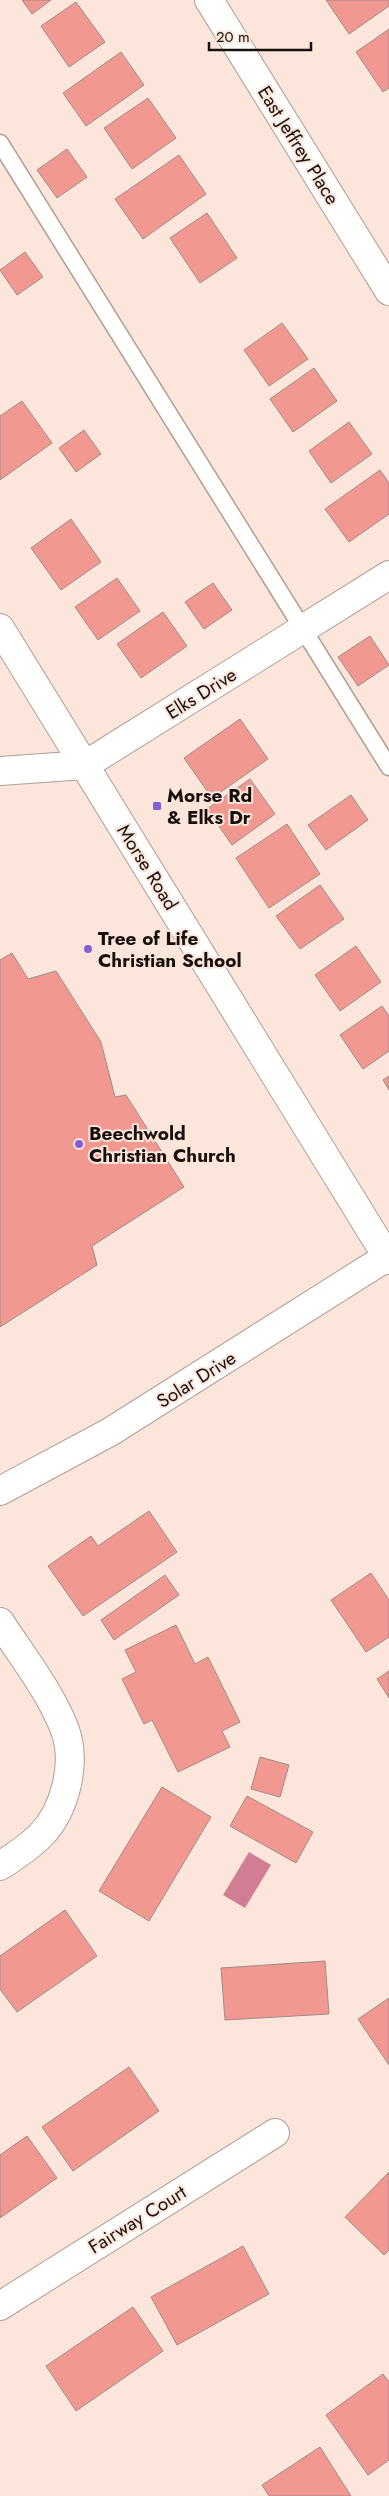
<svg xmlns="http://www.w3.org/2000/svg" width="389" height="2496" viewBox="0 0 389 2496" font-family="Jost,sans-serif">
<rect width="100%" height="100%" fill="#fce6db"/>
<path fill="#d17d94" d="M249 1852 271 1865 245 1908 223 1895Z"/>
<g fill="#f19991" stroke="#a18a88">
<path d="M22 0H51L32 14Z"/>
<path d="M326 0H389V6L349 34Z"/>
<path d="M76 2 105 42 69 67 41 26Z"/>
<path d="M389 29V88L383 92 356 52Z"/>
<path d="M121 52 144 85 86 126 63 93Z"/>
<path d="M148 98 176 138 132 169 104 128Z"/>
<path d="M67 149 87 177 57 198 37 170Z"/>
<path d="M179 155 206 194 143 239 115 199Z"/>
<path d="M207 213 237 258 200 283 170 238Z"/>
<path d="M25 252 43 277 17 295 0 270Z"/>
<path d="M282 323 308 359 269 386 244 350Z"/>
<path d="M314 368 337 401 293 432 270 399Z"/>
<path d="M22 401 52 443 0 480V416Z"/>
<path d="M349 422 372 454 331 483 309 451Z"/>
<path d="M84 430 101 454 76 472 59 448Z"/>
<path d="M380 470 389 483V514L349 542 325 509Z"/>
<path d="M71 519 101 562 61 590 31 548Z"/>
<path d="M117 578 140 611 98 640 75 607Z"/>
<path d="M213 583 232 610 204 629 185 602Z"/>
<path d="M163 612 187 646 141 678 117 644Z"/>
<path d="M370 636 389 665 358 686 338 657Z"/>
<path d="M240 719 268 759 212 798 184 758Z"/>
<path d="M250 779 275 814 232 845 207 809Z"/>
<path d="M351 795 368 820 326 850 308 825Z"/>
<path d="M287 824 320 874 269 908 236 858Z"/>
<path d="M320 885 344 919 300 949 276 916Z"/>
<path d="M356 946 381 982 340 1011 315 975Z"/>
<path d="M12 953 28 979 56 971 101 1042 115 1097 126 1095 184 1187 92 1246 97 1265 0 1327V960Z"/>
<path d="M382 1006 389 1016V1051L363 1069 340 1035Z"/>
<path d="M389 1076V1090L383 1080Z"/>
<path d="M149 1511 177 1552 83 1616 48 1566 91 1536 98 1546Z"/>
<path d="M371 1573 389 1600V1637L366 1652 331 1600Z"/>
<path d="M165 1575 179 1595 114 1640 101 1620Z"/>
<path d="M176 1625 195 1664 208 1657 240 1722 222 1731 230 1747 178 1772 152 1720 144 1724 122 1679 136 1672 125 1650Z"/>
<path d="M389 1671V1698L377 1679Z"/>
<path d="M260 1757 289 1765 280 1797 251 1789Z"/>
<path d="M162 1787 211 1817 149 1921 99 1891Z"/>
<path d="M247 1796 313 1832 296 1863 230 1826Z"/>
<path d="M65 1910 97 1956 17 2012 0 1989V1956Z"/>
<path d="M325 1961 329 2014 225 2020 221 1968Z"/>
<path d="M389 1998V2065L358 2019Z"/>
<path d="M129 2067 159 2111 73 2171 42 2127Z"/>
<path d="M27 2136 57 2178 0 2218V2155Z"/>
<path d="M389 2172V2250L384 2255 345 2217Z"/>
<path d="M243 2246 269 2294 177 2345 151 2297Z"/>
<path d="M133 2307 163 2351 76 2411 46 2366Z"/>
<path d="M383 2374 389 2382V2460L368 2475 326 2415Z"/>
<path d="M320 2447 351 2496H269L262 2485Z"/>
</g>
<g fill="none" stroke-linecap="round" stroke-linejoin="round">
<g stroke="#b19d93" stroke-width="19">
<path id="lane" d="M0 143 389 767"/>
</g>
<g stroke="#b19d93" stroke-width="30">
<g id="street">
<path d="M209 0 389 291"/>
<path d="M0 771 85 765 389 575"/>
<path d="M0 1491 110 1432 387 1257"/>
<path d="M0 1622C22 1656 50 1691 65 1730 77 1764 65 1811 40 1836 28 1848 14 1857 0 1866"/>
<path d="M0 2306 275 2133"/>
</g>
</g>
<g stroke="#b19d93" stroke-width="30">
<path id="primary" d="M0 628 389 1260"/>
</g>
<use href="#lane" stroke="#fff" stroke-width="16"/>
<use href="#street" stroke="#fff" stroke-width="28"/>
<use href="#primary" stroke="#fff" stroke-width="28"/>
</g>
<g fill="#845ed8" stroke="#fce6db" stroke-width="2">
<rect x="152" y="801" width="10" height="10" rx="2.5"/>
<circle cx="88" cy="949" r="5"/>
<circle cx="79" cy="1144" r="5"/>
</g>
<g text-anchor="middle" stroke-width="4" stroke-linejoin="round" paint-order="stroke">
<g font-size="19" fill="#17100d" stroke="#fce6db">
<text transform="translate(299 145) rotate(58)" y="7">East Jeffrey Place</text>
<text transform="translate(201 693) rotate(-32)" y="7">Elks Drive</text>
<text transform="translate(148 867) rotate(58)" y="7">Morse Road</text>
<text transform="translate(196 1379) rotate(-32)" y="7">Solar Drive</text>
<text transform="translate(137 2219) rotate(-32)" y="7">Fairway Court</text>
</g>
<g font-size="19" font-weight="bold" fill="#17100d" stroke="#fce6db" text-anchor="start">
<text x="167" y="802">Morse Rd<tspan x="167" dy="22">&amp; Elks Dr</tspan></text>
<text x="98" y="945">Tree of Life<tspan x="98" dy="22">Christian School</tspan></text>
<text x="89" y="1140">Beechwold<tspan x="89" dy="22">Christian Church</tspan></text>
</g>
</g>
<path d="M209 42v8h102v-8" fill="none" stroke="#17100d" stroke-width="2.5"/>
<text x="216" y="42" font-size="15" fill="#17100d" stroke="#fce6db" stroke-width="4" paint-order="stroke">20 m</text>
</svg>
